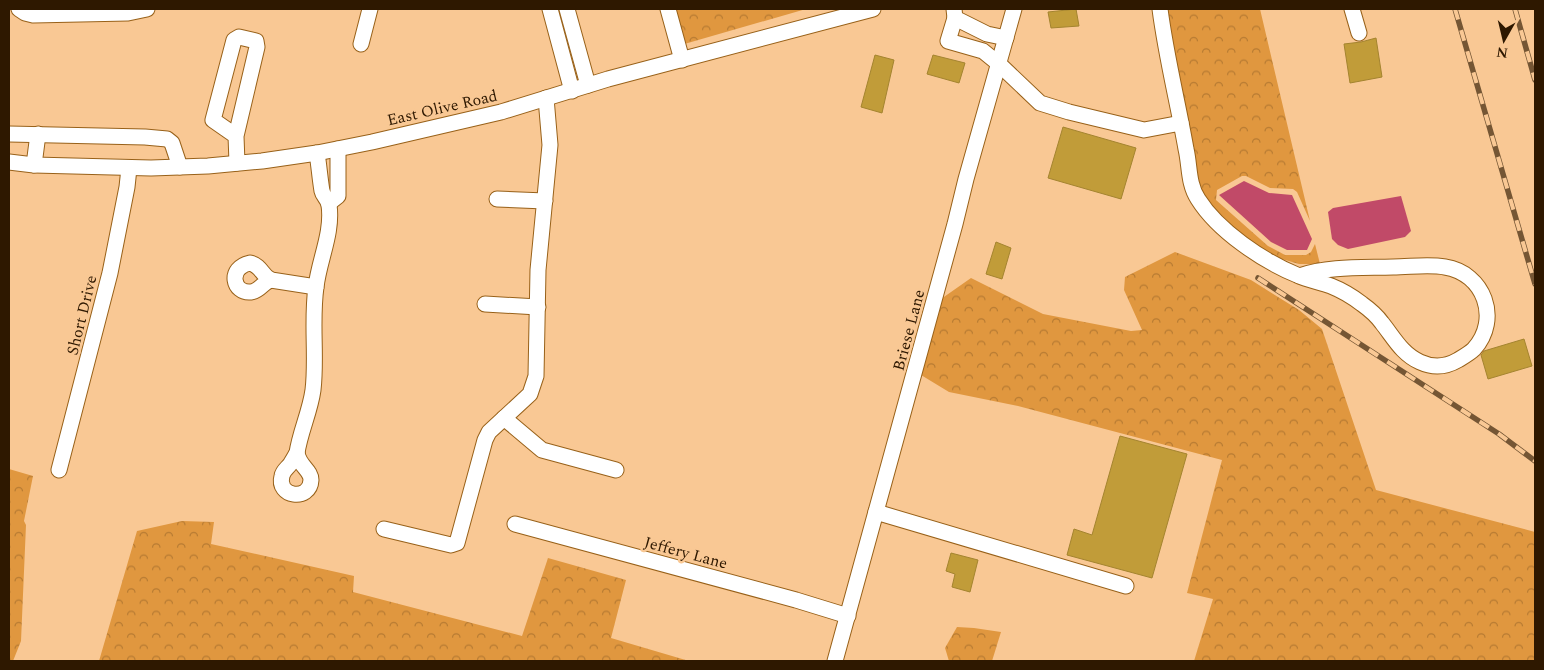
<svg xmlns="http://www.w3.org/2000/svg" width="1544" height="670" viewBox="0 0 1544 670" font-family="Spectral,serif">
<defs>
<pattern id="forest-crowns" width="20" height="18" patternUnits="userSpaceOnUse" patternTransform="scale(1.25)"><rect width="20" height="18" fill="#e0973f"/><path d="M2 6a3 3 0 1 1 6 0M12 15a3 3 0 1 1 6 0" fill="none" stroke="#b67a32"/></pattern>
</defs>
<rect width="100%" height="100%" fill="#f9c894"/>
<g fill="url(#forest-crowns)">
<path d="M679 9H806L674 47 664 14Z"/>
<path d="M1162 9H1260L1310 221 1297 192 1293 189 1270 188 1246 176H1242L1217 190 1216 200 1268 246 1285 255H1306L1311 252 1315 244 1320 264H1299L1268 255 1203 204Z"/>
<path d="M1175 252 1251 280 1299 310 1322 329 1376 490 1535 532V661H1194L1213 599 1187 593 1222 460 1018 406 949 392 921 375 941 299 971 278 1043 314 1131 331 1142 330 1124 290 1125 277Z"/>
<path d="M9 469 33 476 24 521 26 525 21 641 13 661H9Z"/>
<path d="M182 521 214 522 211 544 354 576 353 592 522 636 548 558 626 580 611 638 689 661H99L137 531Z"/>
<path d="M957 627 974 628 1001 632 992 661H949L945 648Z"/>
</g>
<g fill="#c14a68">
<path d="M1244 181 1269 193 1292 195 1312 239 1307 250H1287L1271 242 1219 195Z"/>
<path d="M1401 196 1411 231 1405 237 1348 249 1338 245 1332 239 1328 212 1333 208Z"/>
</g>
<g fill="#c19c39" stroke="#a4842f">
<path d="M1076 9 1079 26 1051 28 1048 12Z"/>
<path d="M1376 38 1382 77 1350 83 1344 44 1361 42Z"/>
<path d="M875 55 894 60 882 113 861 107Z"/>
<path d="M933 55 965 63 959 83 927 74Z"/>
<path d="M1063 127 1136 148 1121 199 1048 178Z"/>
<path d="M996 242 1011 248 1002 279 986 274Z"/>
<path d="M1524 339 1532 366 1488 379 1481 355 1484 351Z"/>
<path d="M1120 436 1187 454 1152 578 1067 555 1074 529 1092 535Z"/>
<path d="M951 553 978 560 970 592 952 587 955 574 946 571Z"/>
</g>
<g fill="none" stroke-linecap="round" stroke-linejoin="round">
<g stroke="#986119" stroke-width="17">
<g id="minor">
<path d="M19 9 25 13 33 15 128 13 147 9"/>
<path d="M550 9 572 91"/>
<path d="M567 9 588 85"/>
<path d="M668 9 682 60"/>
<path d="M954 9 955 18 987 34 1006 38"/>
<path d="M1160 9C1166 56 1178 103 1186 149 1190 166 1188 184 1198 199 1218 231 1263 261 1297 275 1308 280 1320 282 1331 286 1341 290 1353 297 1362 304 1369 309 1377 316 1382 323 1394 338 1402 354 1420 362 1433 368 1446 367 1458 360 1463 357 1470 353 1474 349 1501 319 1484 273 1445 267 1428 264 1410 267 1393 267 1362 268 1329 266 1299 276"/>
<path d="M1352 9 1359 33"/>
<path d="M955 18 948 41 983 51 999 64 1040 103 1069 112 1144 130 1181 123"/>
<path d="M361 44 370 9"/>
<path d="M9 134 145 137 167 139 172 143 180 167"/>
<path d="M236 136 213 120 234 40 239 37 256 41 257 47 236 136 237 163"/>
<path d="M9 162 34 165 151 168 208 166 262 161 317 153 372 142 501 112 608 79 873 9"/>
<path d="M34 165 38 134"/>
<path d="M497 199 545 201"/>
<path d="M329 205V203L338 196V149"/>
<path d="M250 263C262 266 261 275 271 280 263 282 260 291 251 292 233 294 227 268 250 263Z"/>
<path d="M271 280 316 287"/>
<path d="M485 304 538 307"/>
<path d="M504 418 542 450 616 470"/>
<path d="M297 453C300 432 310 412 313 390 317 356 311 322 316 287 319 260 333 233 329 205 328 199 323 196 322 191 320 179 319 166 317 153"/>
<path d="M297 453C299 466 311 470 311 480 310 502 276 497 282 476 283 470 288 468 291 463 293 460 295 456 297 453Z"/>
<path d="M59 470 110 273 127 187 129 168"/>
<path d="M876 512 1126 586"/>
<path d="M515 524 796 600 848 616"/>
<path d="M384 529 451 545 457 543 485 440 489 432 530 394 536 376 538 270 550 145 546 98"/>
<path d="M835 661 955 224 966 179 1014 9"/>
</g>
</g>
<use href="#minor" stroke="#fff" stroke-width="15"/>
<g stroke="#755634" stroke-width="5.5">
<g id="rail">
<path d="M1455 9 1535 284"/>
<path d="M1515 9 1535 80"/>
<path d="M1258 278 1499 434 1535 461"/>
</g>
</g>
<use href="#rail" stroke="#f9c894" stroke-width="4" stroke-dasharray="11" stroke-linecap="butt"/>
</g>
<g text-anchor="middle" stroke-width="5" stroke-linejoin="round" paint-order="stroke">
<g font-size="16" fill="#2e1800" stroke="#f9c894">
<text transform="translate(442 107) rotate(-13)" y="6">East Olive Road</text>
<text transform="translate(81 315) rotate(-76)" y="6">Short Drive</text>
<text transform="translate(908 330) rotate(-75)" y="6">Briese Lane</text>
<text transform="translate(686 552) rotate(15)" y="6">Jeffery Lane</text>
</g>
</g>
<rect width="1544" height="670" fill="none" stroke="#2e1800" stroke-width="20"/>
<g transform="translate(1504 40) rotate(188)" stroke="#f9c894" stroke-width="4" paint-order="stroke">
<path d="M0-4L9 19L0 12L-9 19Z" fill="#2e1800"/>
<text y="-8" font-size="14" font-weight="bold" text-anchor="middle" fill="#2e1800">N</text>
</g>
</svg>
